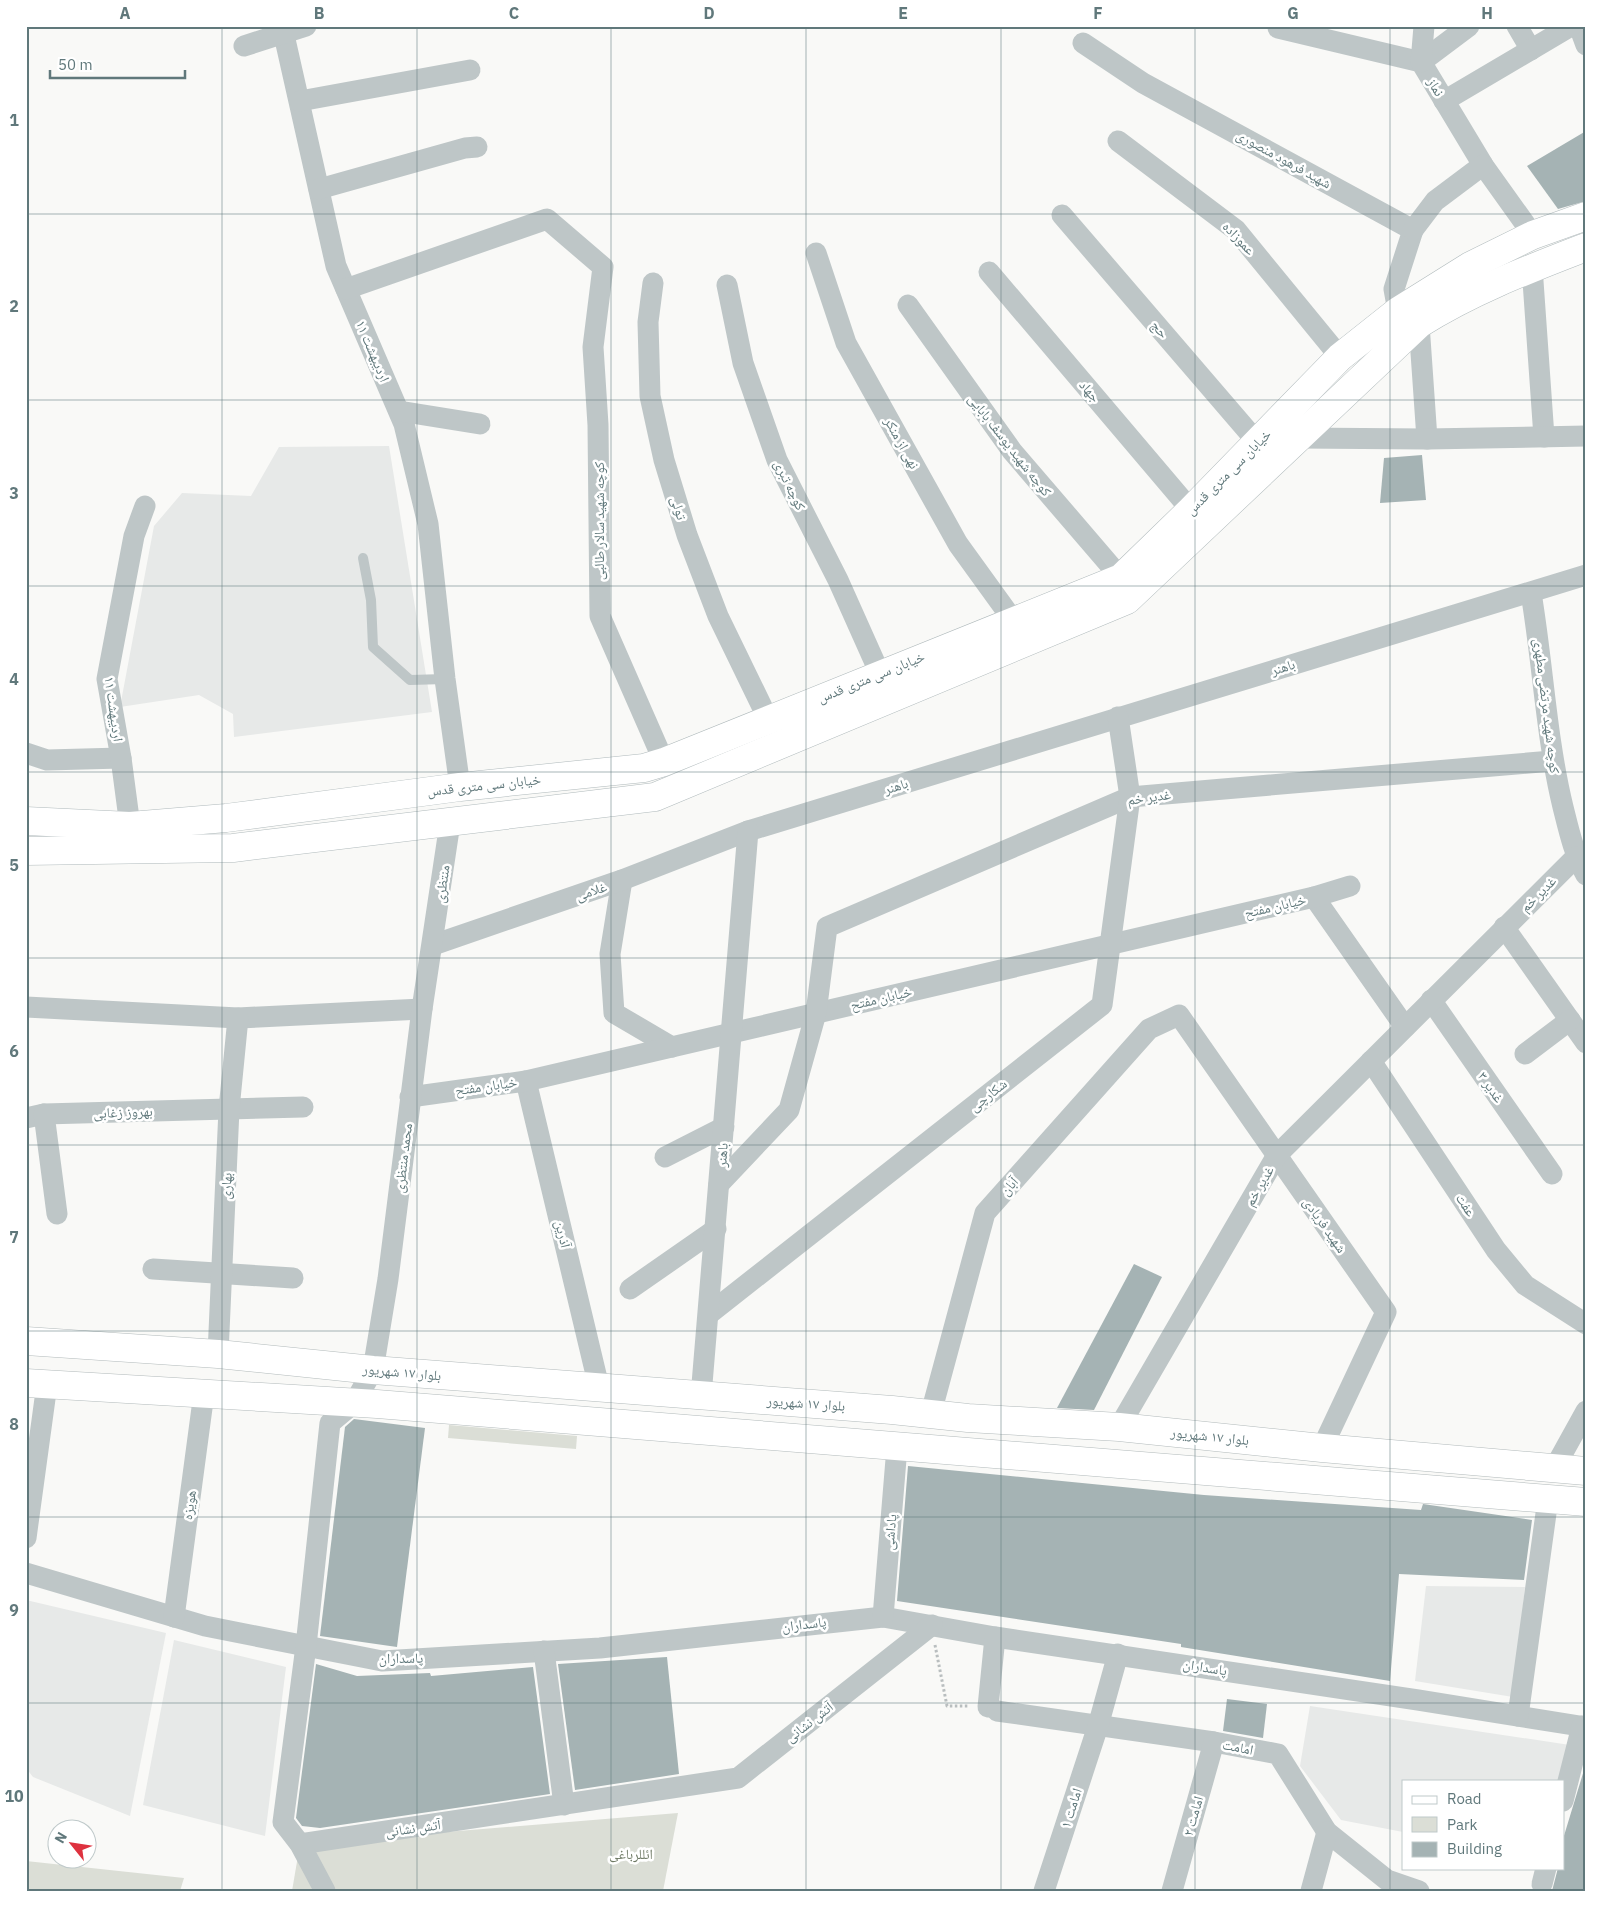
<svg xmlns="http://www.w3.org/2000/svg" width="1612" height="1917" viewBox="0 0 1612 1917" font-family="'IBM Plex Sans','Noto Naskh Arabic',sans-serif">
<rect width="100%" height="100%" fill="#f9f9f7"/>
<g fill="#e7e9e8">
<path d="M389 446 432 712 234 737 233 714 199 695 120 707 154 526 182 493 251 496 279 447Z"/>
<path d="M1426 1586 1525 1587 1513 1697 1415 1681Z"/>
<path d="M26 1600 166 1633 130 1816 33 1777 26 1768Z"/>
<path d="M174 1640 286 1667 265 1836 143 1805Z"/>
<path d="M1310 1706 1570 1745 1562 1781H1403V1832L1341 1820 1300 1766Z"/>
</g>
<g fill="#dbded6">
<path d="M449 1425 577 1436 576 1449 448 1438Z"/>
<path d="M678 1813 663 1891H292L300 1844Z"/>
<path d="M26 1861 184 1878 180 1891H26Z"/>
</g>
<g fill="#a5b3b4">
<path d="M1586 131V201L1558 209 1527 166Z"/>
<path d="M1422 455 1426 500 1380 503 1384 458Z"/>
<path d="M1134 1264 1162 1277 1094 1410 1057 1408Z"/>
<path d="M354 1419 425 1428 397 1647 320 1636 345 1427Z"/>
<path d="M908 1466 1204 1495 1421 1510 1423 1504 1532 1520 1524 1580 1399 1574 1390 1681 1181 1647V1644L897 1601Z"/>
<path d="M667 1657 679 1774 575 1790 558 1664Z"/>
<path d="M316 1664 357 1676 430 1673 431 1676 533 1667 550 1794 320 1828 302 1826 296 1818Z"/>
<path d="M1227 1699 1267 1704 1263 1738 1223 1731Z"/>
<path d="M1584 1770H1586V1891H1552L1558 1868H1563V1839Z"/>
</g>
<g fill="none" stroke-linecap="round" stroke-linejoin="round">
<g stroke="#b0babc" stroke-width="29">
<g id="secondary">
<path d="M26 821 130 826 226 818 460 787 644 768 664 762 1121 578 1191 510 1340 357 1398 311 1470 266 1533 235 1586 216"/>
<path d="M26 851 233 848 655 797 1127 600 1419 324C1471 291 1529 269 1586 247"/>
</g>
</g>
<g stroke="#b2babb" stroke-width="29">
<g id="primary">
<path d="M26 1341 218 1354 373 1370 892 1410 968 1418 1119 1427 1322 1448 1586 1471"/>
<path d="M26 1383 377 1404 1586 1502"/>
</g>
</g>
<path stroke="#b9bebf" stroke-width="3" stroke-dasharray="2.5 2.5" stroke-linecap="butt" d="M935 1645 947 1706H969"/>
<path stroke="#bec6c7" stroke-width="10" d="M363 558 371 600 373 647 410 680 445 679"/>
<g stroke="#bec6c7" stroke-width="21">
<path d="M282 26 336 266 404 424 428 524 445 679 460 787"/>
<path d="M1278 26V28L1421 62 1483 165 1533 235"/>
<path d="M1517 26 1531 50"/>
<path d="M1579 26 1586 45"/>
<path d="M1083 43 1143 83 1413 230 1394 289 1398 311"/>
<path d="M244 46 306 26"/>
<path d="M1421 62 1469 26"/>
<path d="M1421 62 1424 26"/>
<path d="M300 101 470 70"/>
<path d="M1444 101 1571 26"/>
<path d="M1118 141 1236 230 1340 357"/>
<path d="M319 189 465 148 477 147"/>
<path d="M1062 215 1258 443"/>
<path d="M1413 230 1435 201 1483 165"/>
<path d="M816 253 846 343 958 544 1013 620"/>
<path d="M1532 267 1544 437"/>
<path d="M989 272 1191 510"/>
<path d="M653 283 648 322 650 396 664 460 687 535 718 616 768 719"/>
<path d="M727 285 743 363 777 460 838 580 880 674"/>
<path d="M346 289 547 219 603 267 593 347 598 425 600 616 664 762"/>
<path d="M908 305 1012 451 1121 578"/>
<path d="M1419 324 1427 439"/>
<path d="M399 411 480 424"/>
<path d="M1298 438 1427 439 1586 436"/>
<path d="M1531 593C1543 664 1546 737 1563 807 1569 831 1574 854 1586 875"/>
<path d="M26 753 47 760 121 758"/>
<path d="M130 826 121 758 107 679 134 536 145 506"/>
<path d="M622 880 610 954 614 1013 672 1047"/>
<path d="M1314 897 1405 1027"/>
<path d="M1504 927 1586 1043"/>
<path d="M433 945 622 880 748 831 1586 575"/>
<path d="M1431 1000 1552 1174"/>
<path d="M26 1007 238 1018 422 1009"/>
<path d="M1525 1054 1570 1020"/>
<path d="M1371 1061 1496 1250 1525 1285 1586 1324"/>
<path d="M526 1081 599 1387"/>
<path d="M410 1097 526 1081 1314 897 1350 886"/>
<path d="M26 1118 44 1114"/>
<path d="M665 1157 724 1127"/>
<path d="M719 1184 789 1110 816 1013 827 927 1130 797 1552 761"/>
<path d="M57 1214 44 1114 303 1107"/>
<path d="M153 1269 293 1278"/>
<path d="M630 1289 716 1229"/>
<path d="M709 1314 1102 1005 1130 797 1118 717"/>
<path d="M218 1354 229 1109 238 1018"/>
<path d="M701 1396 748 831"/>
<path d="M931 1413 985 1213 1149 1029 1179 1015 1386 1312 1322 1448"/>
<path d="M1119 1427 1277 1155 1576 857"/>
<path d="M1555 1467 1586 1411"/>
<path d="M26 1538 47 1384"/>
<path d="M26 1573 205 1626 382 1661 600 1648 883 1617 995 1637 1418 1700 1586 1727"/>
<path d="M174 1617 204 1393"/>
<path d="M883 1617 897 1447"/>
<path d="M544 1651 564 1805"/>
<path d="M988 1707 995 1637"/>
<path d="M997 1711 1214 1742 1278 1754 1327 1832 1387 1880 1419 1891"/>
<path d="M1518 1716 1548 1499"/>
<path d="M1563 1801 1582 1726"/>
<path d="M300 1844 738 1778 932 1625"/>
<path d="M1542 1884 1546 1868"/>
<path d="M325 1891 300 1844 283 1822 306 1646 330 1423 354 1403 373 1370 388 1279 422 1009 450 823"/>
<path d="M1044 1891 1098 1726 1118 1654"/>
<path d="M1172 1891 1214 1742"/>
<path d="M1311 1891 1327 1832"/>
</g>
<use href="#secondary" stroke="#fff" stroke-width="28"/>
<use href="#primary" stroke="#fff" stroke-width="28"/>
</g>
<path fill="none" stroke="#60787b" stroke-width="1" stroke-opacity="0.55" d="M222 26V1891M417 26V1891M611 26V1891M806 26V1891M1001 26V1891M1195 26V1891M1390 26V1891M26 214H1586M26 400H1586M26 586H1586M26 772H1586M26 958H1586M26 1145H1586M26 1331H1586M26 1517H1586M26 1703H1586"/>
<g text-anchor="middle" stroke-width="5" stroke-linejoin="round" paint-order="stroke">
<g font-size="14" fill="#60787b" stroke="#fff">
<text transform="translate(1436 87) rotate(59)" y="5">نماز</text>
<text transform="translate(1284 159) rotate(29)" y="5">شهید فرهود منصوری</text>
<text transform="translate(1239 238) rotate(46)" y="5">عموزاده</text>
<text transform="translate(1160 329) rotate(49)" y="5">حج</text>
<text transform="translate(373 351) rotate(67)" y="5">۱۱ اردیبهشت</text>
<text transform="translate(1090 391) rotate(50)" y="5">جهاد</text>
<text transform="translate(902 443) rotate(61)" y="5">نهی از منکر</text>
<text transform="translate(1010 445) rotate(52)" y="5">کوچه شهید یوسف بابایی</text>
<text transform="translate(1228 472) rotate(-45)" y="5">خیابان سی متری قدس</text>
<text transform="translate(790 485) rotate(64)" y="5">کوچه تبری</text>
<text transform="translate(679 508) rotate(73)" y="5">تولی</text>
<text transform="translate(599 521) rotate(-90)" y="5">کوچه شهید سالار طالبی</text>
<text transform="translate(1283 667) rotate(-17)" y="5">باهنر</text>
<text transform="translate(871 677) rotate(-22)" y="5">خیابان سی متری قدس</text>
<text transform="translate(1547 706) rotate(83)" y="5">کوچه شهید مرتضی مطهری</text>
<text transform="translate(114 709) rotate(82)" y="5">۱۱ اردیبهشت</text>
<text transform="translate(484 785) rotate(-6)" y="5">خیابان سی متری قدس</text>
<text transform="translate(896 786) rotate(-17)" y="5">باهنر</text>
<text transform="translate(1149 797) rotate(-8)" y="5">غدیر خم</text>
<text transform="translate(442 884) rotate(-82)" y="5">منتظری</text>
<text transform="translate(591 891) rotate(-19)" y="5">غلامی</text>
<text transform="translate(1538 894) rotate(-45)" y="5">غدیر خم</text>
<text transform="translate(1275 906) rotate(-13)" y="5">خیابان مفتح</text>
<text transform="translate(881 998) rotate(-13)" y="5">خیابان مفتح</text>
<text transform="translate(486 1086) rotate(-8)" y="5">خیابان مفتح</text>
<text transform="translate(1491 1087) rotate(55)" y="5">غدیر ۳</text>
<text transform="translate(988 1095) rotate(-38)" y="5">شکارچی</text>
<text transform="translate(123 1112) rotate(-2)" y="5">بهروز زغابی</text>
<text transform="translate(722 1155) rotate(-86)" y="5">باهنر</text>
<text transform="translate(403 1158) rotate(-83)" y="5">محمد منتظری</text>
<text transform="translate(226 1186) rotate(-87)" y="5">بهاری</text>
<text transform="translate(1009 1186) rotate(-48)" y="5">آبان</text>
<text transform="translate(1259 1186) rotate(-60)" y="5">غدیر خم</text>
<text transform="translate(1466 1205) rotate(56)" y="5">عفت</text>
<text transform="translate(1325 1225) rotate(55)" y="5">شهید فریادی</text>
<text transform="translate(563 1234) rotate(77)" y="5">آذرین</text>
<text transform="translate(402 1372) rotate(5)" y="5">بلوار ١٧ شهریور</text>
<text transform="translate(806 1403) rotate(4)" y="5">بلوار ١٧ شهریور</text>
<text transform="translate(1210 1436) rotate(6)" y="5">بلوار ١٧ شهریور</text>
<text transform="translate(189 1505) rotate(-82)" y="5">هویزه</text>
<text transform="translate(890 1532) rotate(-85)" y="5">پاداشی</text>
<text transform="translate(804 1624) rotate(-7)" y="5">پاسداران</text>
<text transform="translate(401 1658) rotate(-1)" y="5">پاسداران</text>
<text transform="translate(1205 1667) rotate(9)" y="5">پاسداران</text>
<text transform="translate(809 1722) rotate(-38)" y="5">آتش نشانی</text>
<text transform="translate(1238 1747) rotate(11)" y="5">امامت</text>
<text transform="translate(1071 1808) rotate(-72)" y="5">امامت ۱</text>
<text transform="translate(1193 1816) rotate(-74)" y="5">امامت ۲</text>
<text transform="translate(413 1828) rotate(-8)" y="5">آتش نشانی</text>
</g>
<g font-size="14" fill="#6e7964" stroke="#fff">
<text x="631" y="1859">ائللرباغی</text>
</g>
</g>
<rect width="1612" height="1917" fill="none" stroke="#ffffff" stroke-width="55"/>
<rect x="1402" y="1780" width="162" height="90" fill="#ffffff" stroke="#bfc9ca"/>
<rect x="1412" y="1796" width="25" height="8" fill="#ffffff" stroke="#bfc9ca"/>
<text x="1447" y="1804" font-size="15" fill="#60787b">Road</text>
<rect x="1412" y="1817" width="25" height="15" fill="#dbded6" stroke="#bfc9ca"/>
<text x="1447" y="1830" font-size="15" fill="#60787b">Park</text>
<rect x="1412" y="1842" width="25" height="15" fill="#a5b3b4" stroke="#bfc9ca"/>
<text x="1447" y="1854" font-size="15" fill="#60787b">Building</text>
<g transform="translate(72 1844) rotate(300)"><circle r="24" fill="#ffffff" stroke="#bfc9ca"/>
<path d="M0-4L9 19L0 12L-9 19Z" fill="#de323f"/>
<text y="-8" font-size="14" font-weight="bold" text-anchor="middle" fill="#60787b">N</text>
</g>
<path d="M50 70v8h135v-8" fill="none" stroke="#60787b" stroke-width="2.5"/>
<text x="58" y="70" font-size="15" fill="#60787b" stroke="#ffffff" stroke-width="4" paint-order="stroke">50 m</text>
<rect x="28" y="28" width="1556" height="1862" fill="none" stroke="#60787b" stroke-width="2"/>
<g font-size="16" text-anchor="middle" font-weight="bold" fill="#60787b">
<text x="125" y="19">A</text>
<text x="319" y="19">B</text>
<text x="514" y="19">C</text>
<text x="709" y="19">D</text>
<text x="903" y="19">E</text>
<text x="1098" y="19">F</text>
<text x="1293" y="19">G</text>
<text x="1487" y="19">H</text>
<text x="14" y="126">1</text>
<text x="14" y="312">2</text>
<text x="14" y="499">3</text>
<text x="14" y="685">4</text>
<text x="14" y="871">5</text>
<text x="14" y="1057">6</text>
<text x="14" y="1243">7</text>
<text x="14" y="1430">8</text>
<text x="14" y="1616">9</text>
<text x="14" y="1802">10</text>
</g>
</svg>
